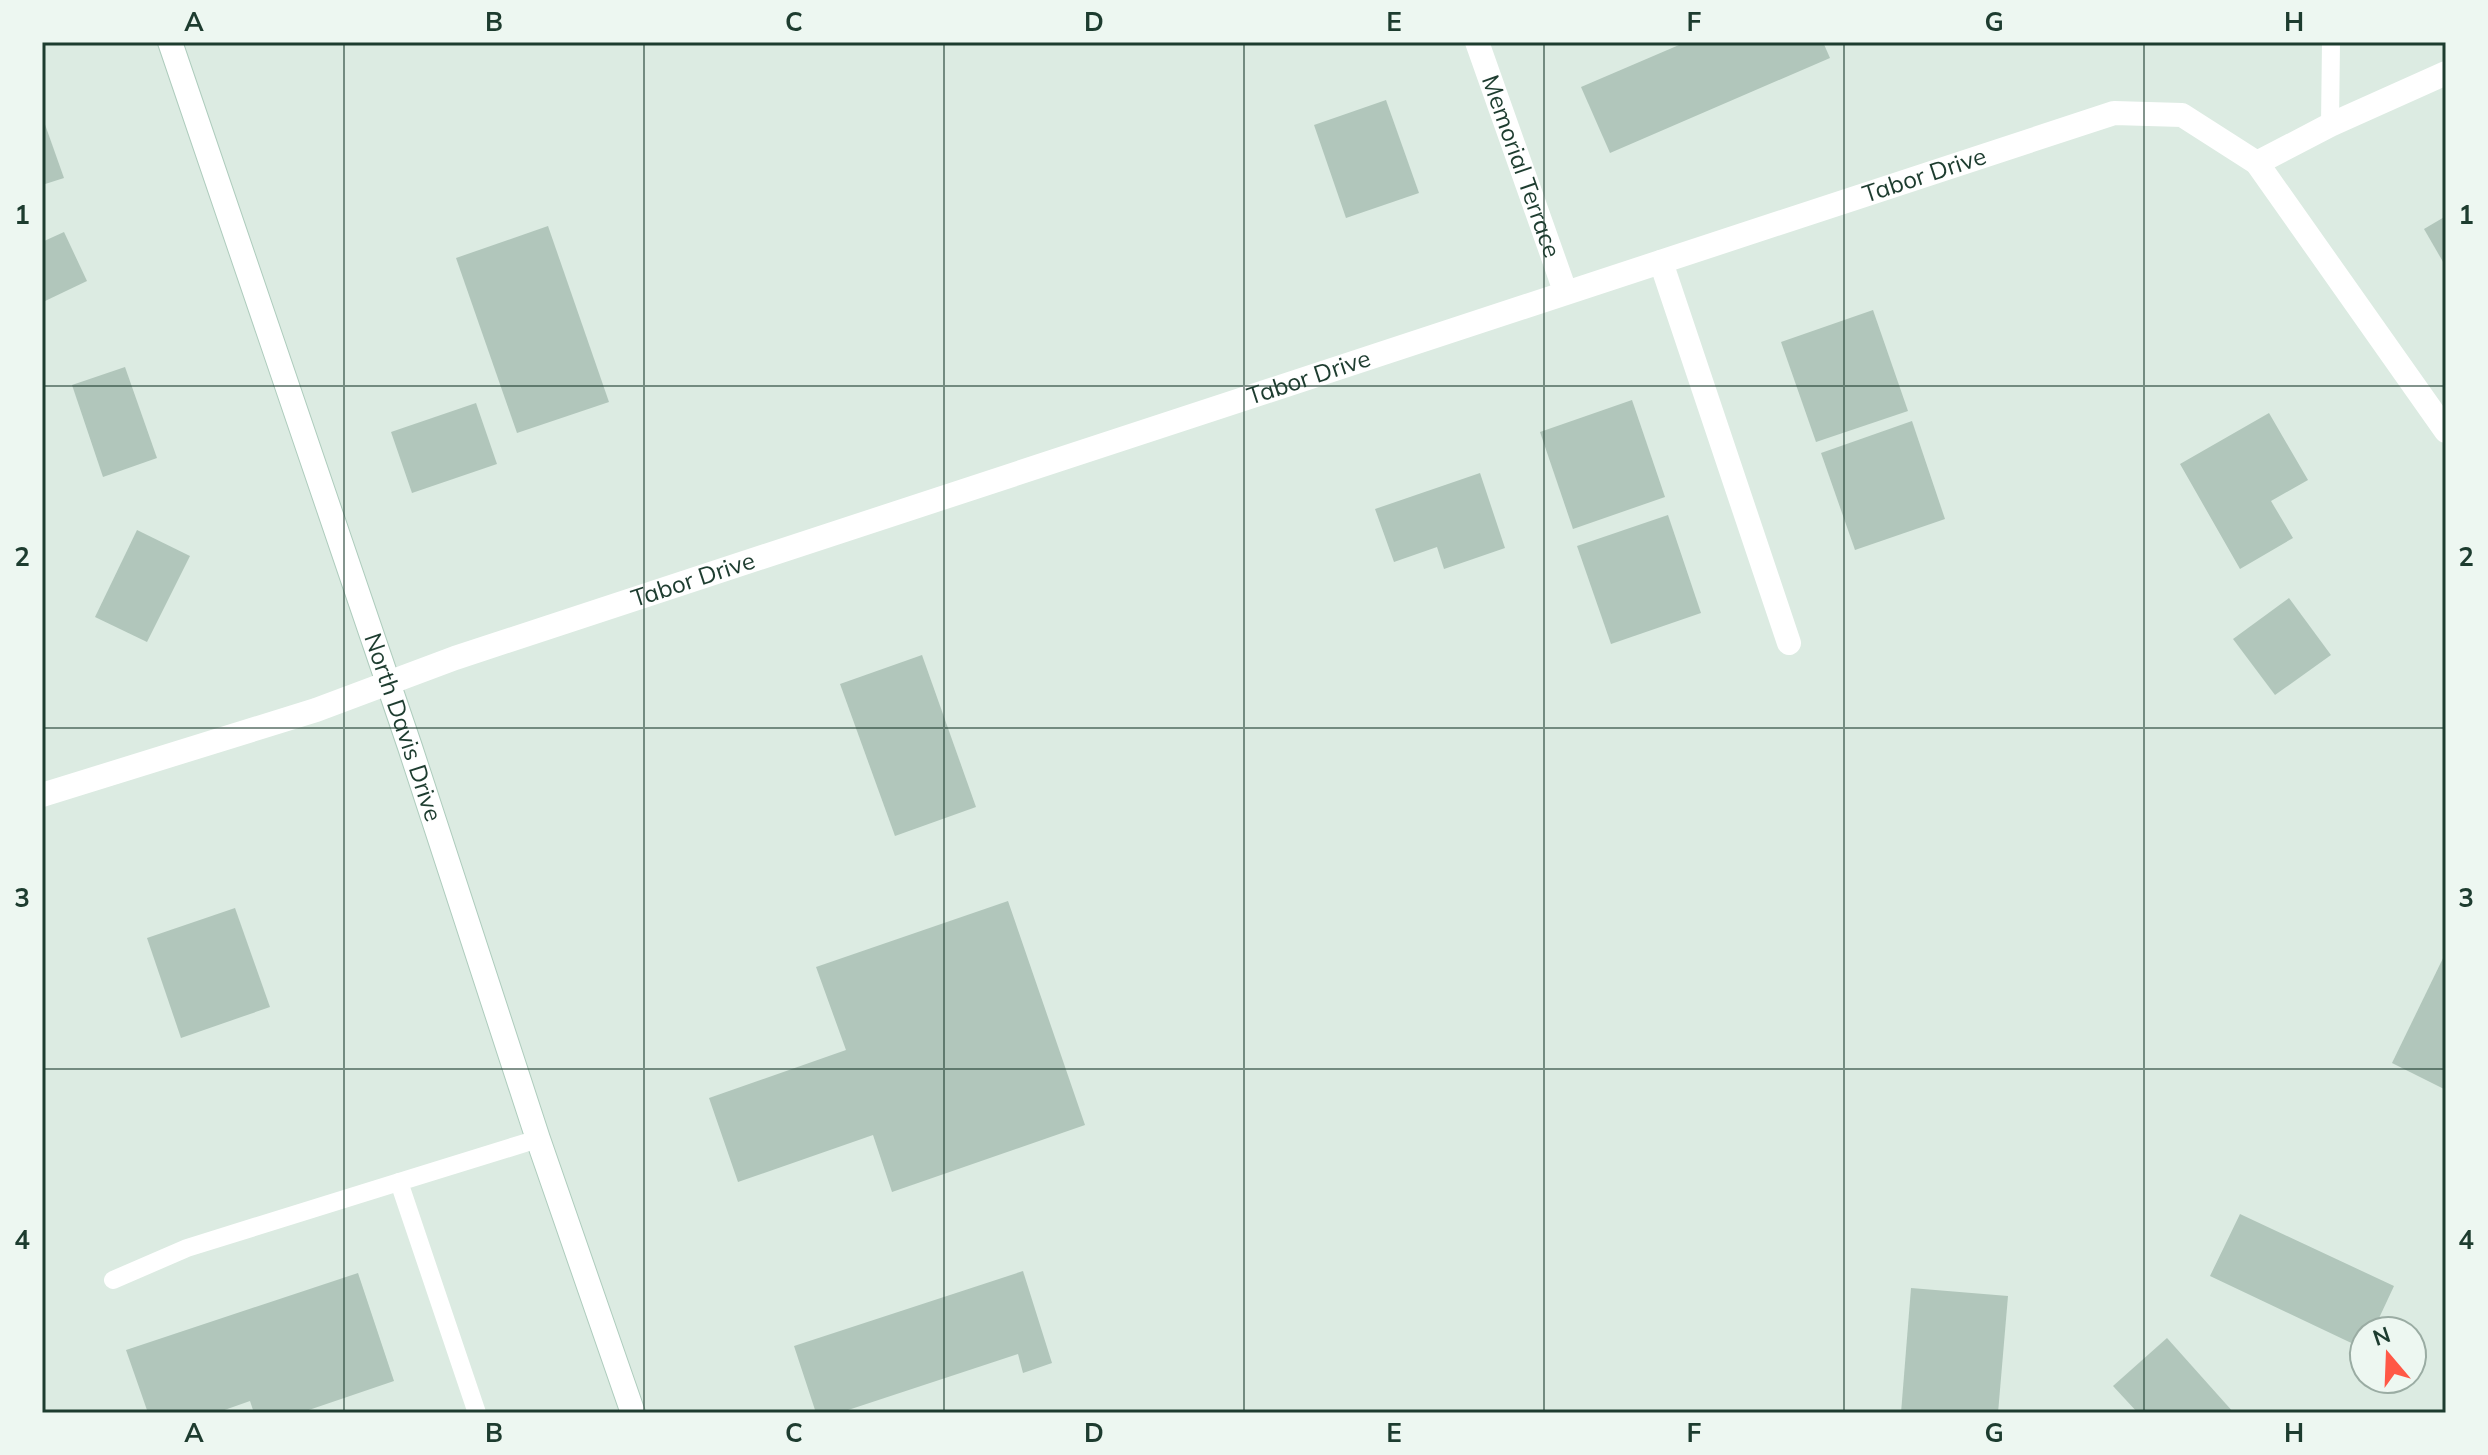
<svg xmlns="http://www.w3.org/2000/svg" width="2488" height="1455" viewBox="0 0 2488 1455" font-family="Mulish,sans-serif">
<rect width="100%" height="100%" fill="#dcebe2"/>
<g fill="#b1c6bb">
<path d="M1686 42H1823L1830 58 1610 153 1581 87Z"/>
<path d="M1386 100 1419 193 1346 218 1314 125Z"/>
<path d="M42 116 64 178 42 185Z"/>
<path d="M2446 216V267L2424 229Z"/>
<path d="M548 226 609 402 517 433 456 258Z"/>
<path d="M64 232 87 281 43 302 42 242Z"/>
<path d="M1873 310 1908 411 1816 442 1781 342Z"/>
<path d="M125 367 157 458 103 477 72 385Z"/>
<path d="M1632 400 1665 497 1573 529 1540 432Z"/>
<path d="M476 403 497 464 412 493 391 432Z"/>
<path d="M2269 413 2308 480 2271 501 2293 538 2240 569 2180 464Z"/>
<path d="M1912 421 1945 519 1855 550 1821 453Z"/>
<path d="M1480 473 1505 548 1444 569 1437 547 1394 562 1375 509Z"/>
<path d="M1668 515 1701 613 1611 644 1577 546Z"/>
<path d="M137 530 190 556 147 642 95 617Z"/>
<path d="M2289 598 2331 655 2275 695 2233 639Z"/>
<path d="M922 655 976 807 895 836 840 684Z"/>
<path d="M1008 901 1085 1125 892 1192 873 1135 738 1182 709 1098 846 1050 816 967Z"/>
<path d="M235 908 270 1007 181 1038 147 938Z"/>
<path d="M2446 952V1090L2392 1063Z"/>
<path d="M2240 1214 2394 1286 2373 1331H2364V1349L2210 1276Z"/>
<path d="M1023 1271 1052 1363 1023 1373 1018 1354 839 1413H816L794 1346Z"/>
<path d="M358 1273 394 1381 300 1413H254L250 1401 216 1413H148L126 1350Z"/>
<path d="M1911 1288 2008 1296 1998 1413H1901Z"/>
<path d="M2167 1338 2234 1413H2138L2113 1386Z"/>
</g>
<g fill="none" stroke-linecap="round" stroke-linejoin="round">
<g stroke="#aeccbd" stroke-width="26">
<g id="secondary">
<path id="s3" d="M170 42 410 747 538 1139 633 1413"/>
</g>
</g>
<g stroke="#fff" stroke-width="18">
<path d="M2330 125 2331 42"/>
<path d="M113 1280 187 1248 399 1182"/>
<path d="M477 1413 399 1182 538 1139"/>
</g>
<g stroke="#fff" stroke-width="24">
<path id="s1" d="M1477 42 1565 291"/>
<path d="M2257 163 2330 125 2446 73"/>
<path d="M1661 262 1789 643"/>
<path id="s2" d="M42 795 316 710 455 658 2114 113 2182 115 2257 163 2446 431"/>
</g>
<use href="#secondary" stroke="#fff" stroke-width="24"/>
</g>
<path fill="none" stroke="#1d3c2f" stroke-width="2" stroke-opacity="0.55" d="M344 42V1413M644 42V1413M944 42V1413M1244 42V1413M1544 42V1413M1844 42V1413M2144 42V1413M42 386H2446M42 728H2446M42 1069H2446"/>
<g text-anchor="middle" stroke-width="6" stroke-linejoin="round" paint-order="stroke">
<g font-size="24" fill="#1d3c2f" stroke="#edf7f1">
<text dy="8" stroke="none"><textPath href="#s1" startOffset="132">Memorial Terrace</textPath></text>
<text dy="8" stroke="none"><textPath href="#s2" startOffset="1982">Tabor Drive</textPath></text>
<text dy="8" stroke="none"><textPath href="#s2" startOffset="1334">Tabor Drive</textPath></text>
<text dy="8" stroke="none"><textPath href="#s2" startOffset="686">Tabor Drive</textPath></text>
<text dy="8" stroke="none"><textPath href="#s3" startOffset="724">North Davis Drive</textPath></text>
</g>
</g>
<rect width="2488" height="1455" fill="none" stroke="#edf7f1" stroke-width="88"/>
<g transform="translate(2388 1355) rotate(341)"><circle r="38" fill="#edf7f1" stroke="#9aaca3" stroke-width="2"/>
<path d="M0-6L14 30L0 20L-14 30Z" fill="#ff5846"/>
<text y="-12" font-size="22" font-weight="bold" text-anchor="middle" fill="#1d3c2f">N</text>
</g>
<rect x="44" y="44" width="2400" height="1367" fill="none" stroke="#1d3c2f" stroke-width="3"/>
<g font-size="26" text-anchor="middle" font-weight="bold" fill="#1d3c2f">
<text x="194" y="31">A</text>
<text x="494" y="31">B</text>
<text x="794" y="31">C</text>
<text x="1094" y="31">D</text>
<text x="1394" y="31">E</text>
<text x="1694" y="31">F</text>
<text x="1994" y="31">G</text>
<text x="2294" y="31">H</text>
<text x="22" y="224">1</text>
<text x="2466" y="224">1</text>
<text x="22" y="566">2</text>
<text x="2466" y="566">2</text>
<text x="22" y="907">3</text>
<text x="2466" y="907">3</text>
<text x="22" y="1249">4</text>
<text x="2466" y="1249">4</text>
<text x="194" y="1442">A</text>
<text x="494" y="1442">B</text>
<text x="794" y="1442">C</text>
<text x="1094" y="1442">D</text>
<text x="1394" y="1442">E</text>
<text x="1694" y="1442">F</text>
<text x="1994" y="1442">G</text>
<text x="2294" y="1442">H</text>
</g>
</svg>
